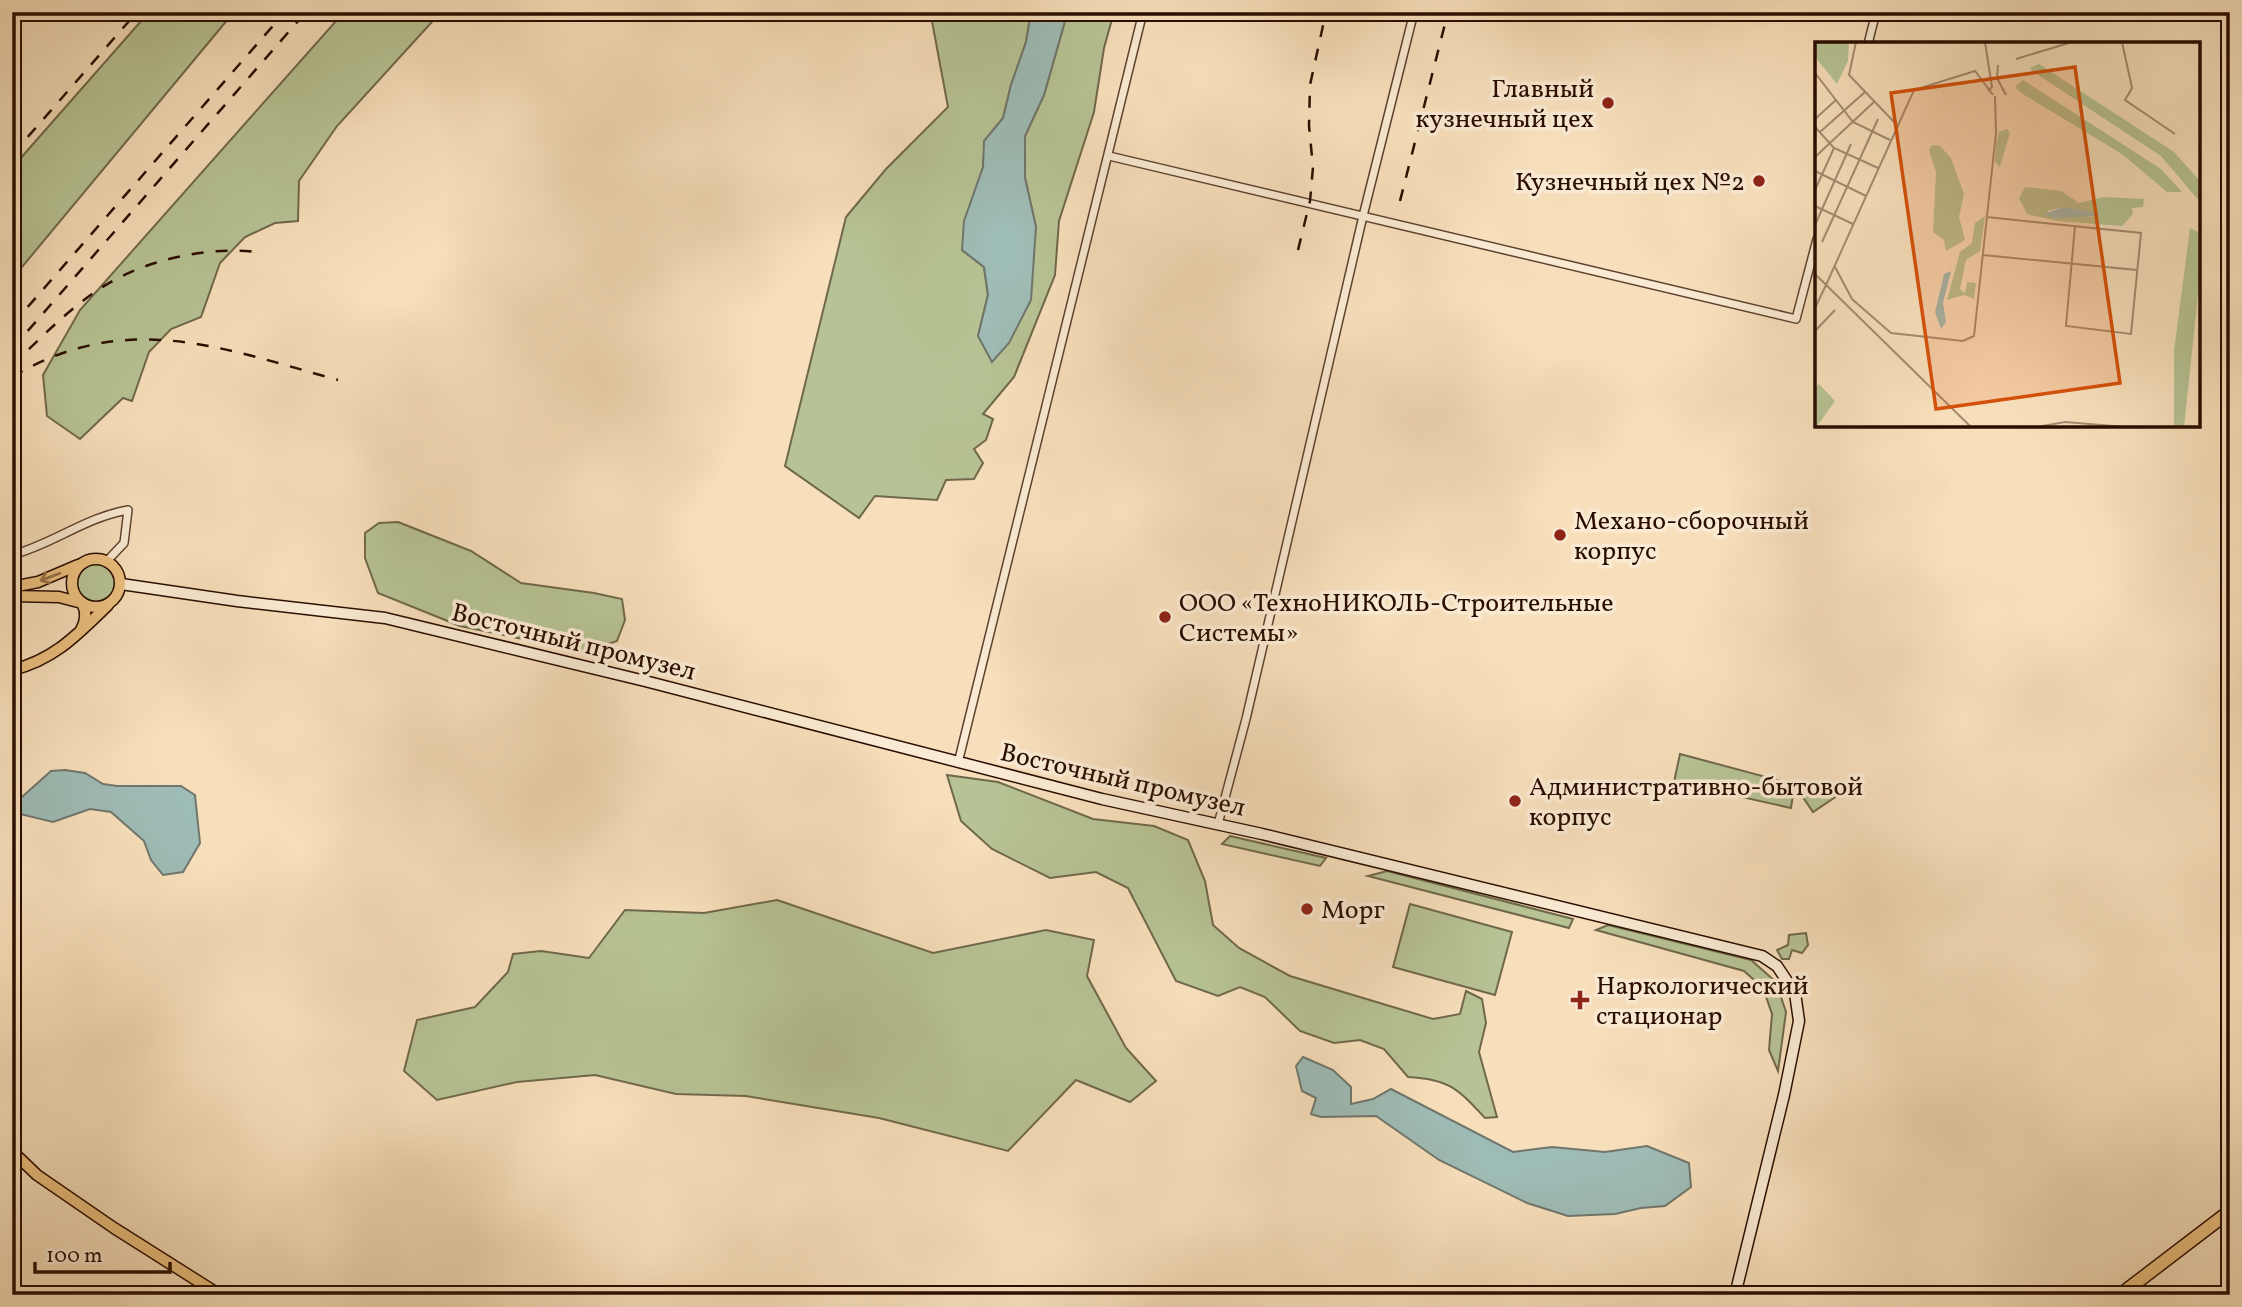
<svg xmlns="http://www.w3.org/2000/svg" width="2242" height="1307" viewBox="0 0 2242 1307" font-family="Vollkorn,serif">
<rect width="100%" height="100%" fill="#f7dfbb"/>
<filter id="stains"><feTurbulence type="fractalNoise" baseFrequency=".00286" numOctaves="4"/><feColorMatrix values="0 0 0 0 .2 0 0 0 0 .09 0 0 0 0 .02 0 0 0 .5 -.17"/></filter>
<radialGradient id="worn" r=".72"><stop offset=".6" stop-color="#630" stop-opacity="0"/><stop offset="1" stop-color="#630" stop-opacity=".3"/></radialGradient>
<g fill="#b7c394" stroke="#70684a" stroke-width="2">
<path d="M149 12H234L12 279V168Z"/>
<path d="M344 12H441L337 126 299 181 298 221 275 223 245 237 220 263 201 317 171 329 149 352 132 401 123 398 80 439 47 416 43 375 80 310Z"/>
<path d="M933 12H1031L1026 42 1011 85 1003 118 985 141 983 167 962 250 984 267 988 295 978 336 1033 247 1036 227 1025 178V136L1044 95 1065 21 1064 12H1114L1104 48 1094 112 1059 221 1055 275 1014 377 983 414 993 419 986 440 974 449 983 463 974 479 946 480 937 500 875 496 859 518 785 466 846 217 886 169 948 107 931 16Z"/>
<path d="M398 522 471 551 521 583 594 593 622 599 625 620 617 641 586 652 460 626 378 593 365 558V533L379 523Z"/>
<circle cx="96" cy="583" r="20"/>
<path d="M1680 754 1837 796 1813 812 1800 793 1793 795 1791 808 1674 782Z"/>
<path d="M947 775 998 782 1093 819 1154 826 1188 840 1205 881 1213 925 1239 948 1290 976 1433 1019 1460 1014 1466 991 1482 999 1486 1023 1479 1052 1497 1117 1485 1118C1458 1089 1449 1079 1408 1077L1384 1049 1360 1040 1334 1043 1300 1031 1265 997 1240 987 1218 996 1176 981 1128 888 1096 872 1050 878 992 849 961 821Z"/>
<path d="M1230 836 1326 858 1320 866 1222 844Z"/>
<path d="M1387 871 1573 919 1569 928 1368 876Z"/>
<path d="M777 900 933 953 1046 930 1094 940 1087 976 1126 1048 1156 1081 1130 1102 1076 1080 1008 1151 879 1118 746 1096 676 1094 595 1075 517 1082 437 1100 404 1071 417 1020 475 1007 508 972 513 954 541 951 589 958 625 910 704 913Z"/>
<path d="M1410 904 1512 932 1495 995 1393 967Z"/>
<path d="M1608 925 1751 960 1776 982 1786 1012 1778 1071 1769 1050 1772 1014 1763 988 1744 971 1596 930Z"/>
<path d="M1806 933 1808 945 1802 953 1792 950 1789 959H1782L1777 950 1788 945 1789 935Z"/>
</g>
<g fill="#9ebcb6" stroke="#70766d" stroke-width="2">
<path d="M1031 12H1064L1065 21 1044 95 1025 136V178L1036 227 1031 300 1009 343 992 362 978 336 988 295 984 267 962 250 964 221 983 167 984 141 1003 118 1011 85 1026 42Z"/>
<path d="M65 770 85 773 103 784 117 786H181L195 795 200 843 183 872 163 875 151 860 144 841 111 812 90 809 53 822 16 813 13 805 51 771Z"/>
<path d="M1303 1057 1333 1070 1351 1087V1104L1373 1099 1391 1089 1513 1152 1552 1147 1605 1152 1647 1146 1689 1163 1691 1187 1665 1206 1641 1208 1615 1214 1568 1216 1527 1203 1439 1160 1376 1116 1321 1117 1311 1114 1316 1098 1302 1091 1296 1066Z"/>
</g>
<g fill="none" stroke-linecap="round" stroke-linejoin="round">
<g stroke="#5d422f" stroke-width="10">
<g id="street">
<path d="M1868 44 1876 12"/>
<path d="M1109 156 1796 319 1817 239"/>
<path d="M12 555C53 544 86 517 128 510L124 543 107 561"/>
<path d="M958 763 1143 12"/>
<path d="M1218 824 1246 719 1363 216 1414 12"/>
</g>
</g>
<g stroke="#2a0d00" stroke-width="13">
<path id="secondary" d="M121 584 237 601 385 618 645 681 1102 799 1262 834 1762 956 1777 966 1795 993 1799 1021 1784 1095 1735 1295"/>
</g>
<g stroke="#2a0d00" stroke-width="13">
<g id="primary">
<circle cx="96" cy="583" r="24"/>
<path d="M12 587 38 582 78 565"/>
<path d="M12 596 59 597 82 603C87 612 86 621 81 630"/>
<path d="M12 670C54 660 78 634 108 605"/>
<path d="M12 1151 37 1175 114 1228 220 1295"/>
</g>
</g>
<g stroke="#2a0d00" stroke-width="15">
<path id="highway" d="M2120 1295 2230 1211"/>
</g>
<use href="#street" stroke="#faead3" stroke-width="7"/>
<use href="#secondary" stroke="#faead3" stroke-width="10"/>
<use href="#primary" stroke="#ecc07e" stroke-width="10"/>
<use href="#highway" stroke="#ecc07e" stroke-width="12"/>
<g stroke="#2a0d00" stroke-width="2.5" stroke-dasharray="12 12" stroke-linecap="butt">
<path d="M12 155 137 12"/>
<path d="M1400 201 1448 12"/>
<path d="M1298 250 1310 201 1313 167 1309 126 1310 85 1326 12"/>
<path d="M12 325 285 12"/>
<path d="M12 349 306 12"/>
<path d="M12 366C37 341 63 315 92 294 136 262 201 246 256 252"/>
<path d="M12 377C126 309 222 348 338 380"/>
</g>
</g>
<defs><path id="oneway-shaft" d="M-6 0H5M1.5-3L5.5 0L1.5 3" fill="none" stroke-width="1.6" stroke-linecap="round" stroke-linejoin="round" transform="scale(1.75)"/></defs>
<use stroke="#956f45" href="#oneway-shaft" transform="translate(50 577) rotate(159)"/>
<g fill="#8f2418" stroke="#faead3" stroke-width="2.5">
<circle cx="1608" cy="103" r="7"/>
<circle cx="1759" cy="181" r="7"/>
<circle cx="1560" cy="535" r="7"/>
<circle cx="1165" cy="617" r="7"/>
<circle cx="1515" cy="801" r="7"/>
<circle cx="1307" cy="909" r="7"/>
<path d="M1576.5 989.5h7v7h7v7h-7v7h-7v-7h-7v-7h7z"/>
</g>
<g text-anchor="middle" stroke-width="7" stroke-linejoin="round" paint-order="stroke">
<g font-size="26" fill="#2a0d00" stroke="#faead3" text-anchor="start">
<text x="1594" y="97" text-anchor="end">Главный<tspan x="1594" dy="30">кузнечный цех</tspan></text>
<text x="1745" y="190" text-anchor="end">Кузнечный цех №2</text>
<text x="1574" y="529">Механо-сборочный<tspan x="1574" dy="30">корпус</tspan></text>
<text x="1179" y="611">ООО «ТехноНИКОЛЬ-Строительные<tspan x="1179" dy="30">Системы»</tspan></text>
<text x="1529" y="795">Административно-бытовой<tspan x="1529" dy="30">корпус</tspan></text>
<text x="1321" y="918">Морг</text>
<text x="1596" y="994">Наркологический<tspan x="1596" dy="30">стационар</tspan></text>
</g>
<g font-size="26" fill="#2a0d00" stroke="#faead3">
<text transform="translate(574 641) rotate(14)" y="9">Восточный промузел</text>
<text transform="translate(1123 779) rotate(13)" y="9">Восточный промузел</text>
</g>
</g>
<g transform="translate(1815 42)">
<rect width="385" height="385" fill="#f7dfbb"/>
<path d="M0 0H34L33 19 22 42 0 15ZM224 22 359 110 385 139V160L346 114 217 29 215 26ZM208 38 346 127 367 150H352L307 112 206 51 200 45ZM192 87 195 91 185 125 180 120 181 102 184 90ZM117 103 125 104 136 116 149 152 144 175 150 198 131 209 129 198 118 190 121 130 114 108ZM210 145 246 149 264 161 289 155 329 157 328 165 317 166 318 172 307 184 242 179 212 172 204 156ZM248 165 264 169 280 171 278 175 261 172 239 176 232 169ZM170 174 165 209 151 218 145 247 150 251 152 240 161 241 159 257 149 253 132 258 145 210 157 201 160 181ZM375 186 383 190 385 234 369 385H359V309ZM4 342 20 359 2 384 0 385V346Z" fill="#b7c394" fill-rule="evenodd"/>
<path d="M248 165 281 171 282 174 238 176 229 172ZM136 229 128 261 131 280 126 287 120 270 129 232Z" fill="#9ebcb6"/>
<path fill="none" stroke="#a58b70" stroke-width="2" d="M41 0 34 33 82 83M170 0 177 45 173 49M307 0 317 46 310 58 360 92M201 17 257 0M183 23 182 36 191 53M0 31 38 80 75 98M0 77 21 58M0 85 19 106 63 126M5 90 50 50M0 115 60 59M0 129 51 154M0 148 19 106M0 164 38 182M172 175 326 191 316 292 251 284 260 184M0 183 36 102M7 200 63 77M168 213 322 228M19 223 37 257 76 291 148 299 159 294 181 91 180 54M0 232 156 385M11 243 99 48 160 29 178 53M0 266 11 243M0 289 20 268M222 385 250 380 311 385"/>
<path fill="#d5510b" fill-opacity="0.15" stroke="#d5510b" stroke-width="3.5" d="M260 25 305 341 121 367 76 51Z"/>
<rect width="385" height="385" fill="none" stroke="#2a0d00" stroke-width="3.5"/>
</g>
<rect width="2242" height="1307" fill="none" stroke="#f7dfbb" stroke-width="42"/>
<rect x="14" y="14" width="2214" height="1279" fill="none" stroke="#2a0d00" stroke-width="3.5"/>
<rect x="21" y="21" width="2200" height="1265" fill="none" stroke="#2a0d00" stroke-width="2"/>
<path d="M35 1262v10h135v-10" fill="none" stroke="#2a0d00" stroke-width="3.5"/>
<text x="46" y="1262" font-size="21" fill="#2a0d00" stroke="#faead3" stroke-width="5" paint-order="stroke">100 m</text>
<rect width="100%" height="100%" filter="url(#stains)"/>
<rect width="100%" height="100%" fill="url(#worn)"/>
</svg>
